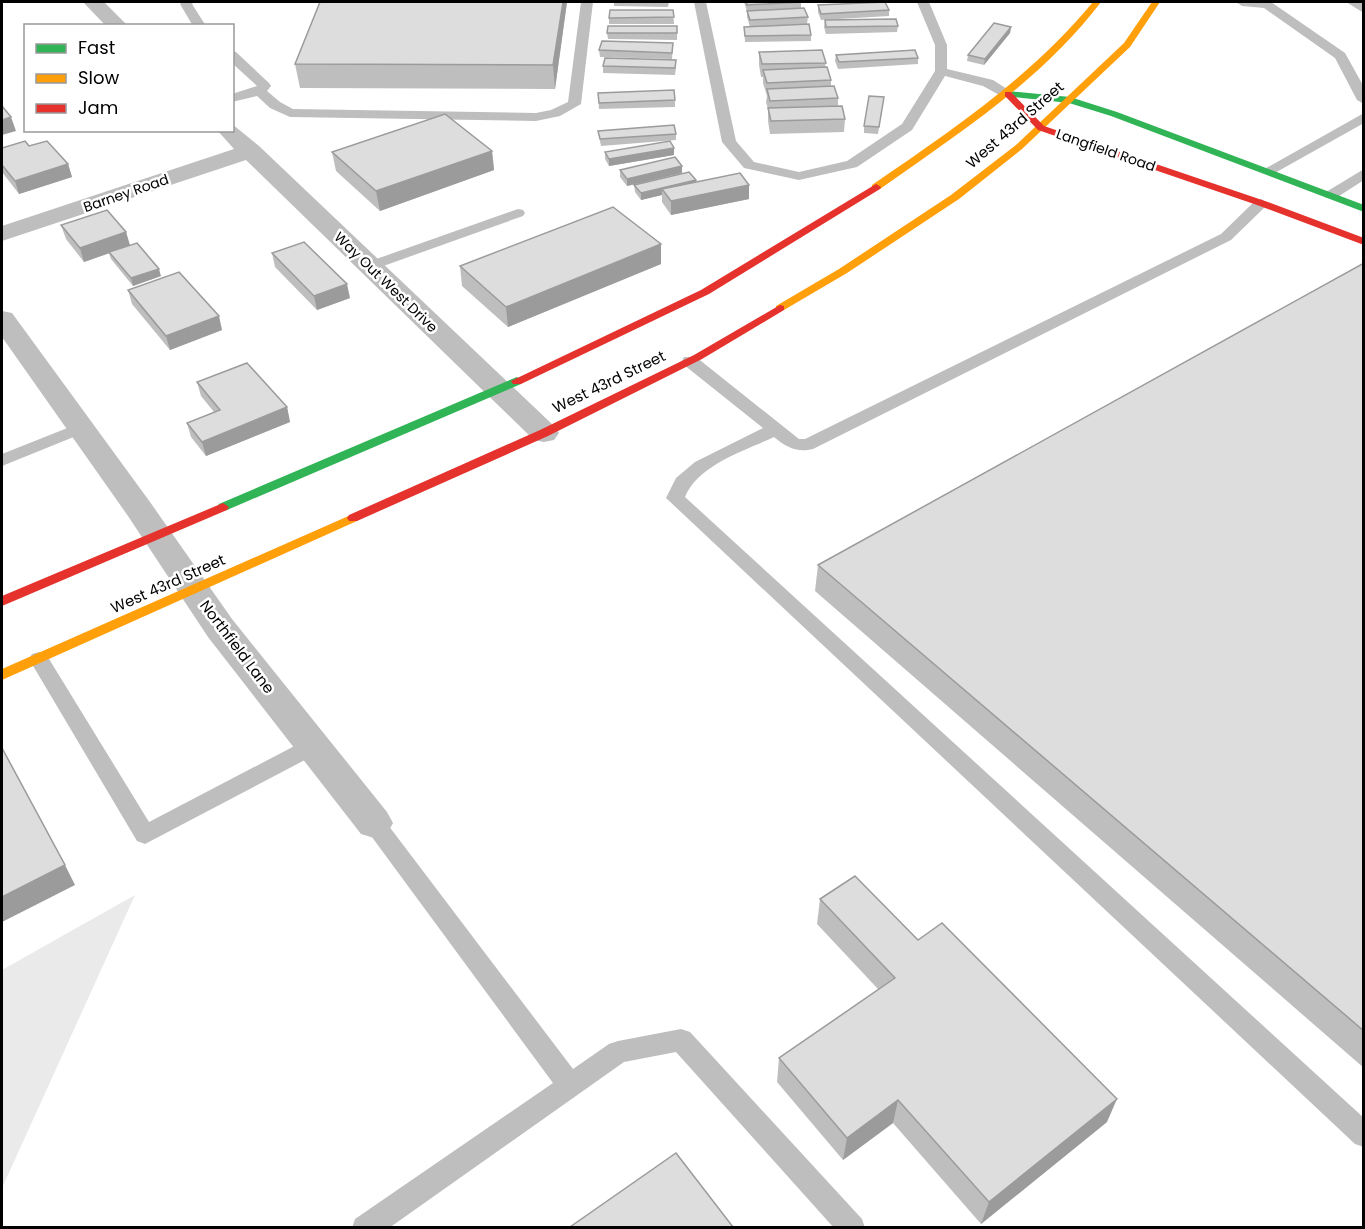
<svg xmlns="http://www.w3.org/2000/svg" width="1365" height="1229" viewBox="0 0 1365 1229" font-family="Poppins,sans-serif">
<rect width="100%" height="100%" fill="#fff"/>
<path fill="#eaeaea" d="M135 895 2 1188V970Z"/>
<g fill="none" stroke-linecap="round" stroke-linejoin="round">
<g fill="#bebebe" fill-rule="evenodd">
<path d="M182 2H194L192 4 206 26H193L180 4Z"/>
<path d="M581 2H593L581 104 560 116 536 121 290 117 270 108 257 96 232 102V94L257 86 232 63V51L236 52 269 83 271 86 267 91 280 102 293 109 536 113 551 110 568 102Z"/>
<path d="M694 2H706L736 141 754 162 799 172 847 161 902 124 935 71V45L917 2H929L947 45V69L993 80 1015 94 1013 97H1003L983 86 945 76 912 130 857 167 799 180 744 168 722 142Z"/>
<path d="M1236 2H1271L1345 53 1364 87V104L1357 100 1335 58 1264 8 1242 6Z"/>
<path d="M1364 113V123L1273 174 1268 175 1261 171Z"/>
<path d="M1364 169V180L1336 198H1326L1324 195 1326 192Z"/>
<path d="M1261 199 1268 203 1266 206 1231 240 813 449C797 453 786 447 774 437 744 451 698 465 685 497L1364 1118V1147L1355 1144 666 498 676 478 695 462 763 428 684 365 682 361 684 357H696L799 439H805L1221 234 1256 200Z"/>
<path d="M518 209 523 210 525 213 523 216 375 269 370 271 362 266 365 263Z"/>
<path d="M80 423 86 424 89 428 86 432 2 466V454Z"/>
<path d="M39 652 46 654 149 822 306 740 313 738 320 740 324 746 320 752 145 844 137 841 29 659 32 654Z"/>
<path d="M374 814 382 817 573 1069 609 1044 618 1041 681 1029 690 1032 862 1219 865 1228H834L676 1052 624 1062 389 1228H352L355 1219 553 1083 366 829 363 823 366 817Z"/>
</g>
<g fill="#bebebe" fill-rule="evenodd">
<path d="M83 2H104L128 26H106Z"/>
<path d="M232 124 259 146 554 426 559 433 554 440 544 442 534 440 246 160 2 241V226L234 149 217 130H232Z"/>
<path d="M2 311 12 313 150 502 232 619 387 812 393 823 387 834 374 838 361 834 208 637 128 516 2 337Z"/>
</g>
<g fill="#30b455" fill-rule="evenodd">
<path d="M1008 91 1070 97 1117 112 1364 205V212L1111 116 1069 103 1005 96 1003 94Z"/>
<path d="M517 377 523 381 521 384 227 510 223 511 217 507 219 504Z"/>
</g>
<g fill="#ff9f0a" fill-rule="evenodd">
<path d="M1093 2H1101C1042 80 959 133 880 189H872V185C952 130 1031 77 1093 2Z"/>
<path d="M1152 2H1160L1130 47 1022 149 959 199 847 273 784 310H776V306L839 269 951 195 1016 145 1124 43Z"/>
<path d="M353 514 357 515 359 518 357 521 2 680V669Z"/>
</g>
<g fill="#e5322d" fill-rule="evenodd">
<path d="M1005 92H1011L1044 126 1265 201 1364 238V245L1257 205 1038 130 1005 96Z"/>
<path d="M876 184 881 187 880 189 709 294 521 384H513L511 381 701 290Z"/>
<path d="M780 305 784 306V310L702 359 548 436 357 521H349L347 518 349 515 540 430 694 355Z"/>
<path d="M223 503 229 507 227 510 2 606V596Z"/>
</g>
</g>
<g fill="#bebebe">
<path d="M567 2 555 89 300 88 295 64Z"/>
<path d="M614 2H669L668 7 614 6Z"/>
<path d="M744 2H801V8L808 17 807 24 750 27 747 17V11Z"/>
<path d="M1346 2H1364V13Z"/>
<path d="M818 5 889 10V16L821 20 818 12Z"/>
<path d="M673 10 674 24H609V18Z"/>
<path d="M825 20 898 26 897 32 826 34 824 27Z"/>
<path d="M677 26V40L608 39 607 33Z"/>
<path d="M744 27 811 35V41L745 42Z"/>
<path d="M1011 27 1010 33 984 65 967 61 968 55Z"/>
<path d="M673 43 672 59 600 57 599 50Z"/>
<path d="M759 52 826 63 825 67 831 80V86L838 98V106L845 119 844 132 770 134 768 121V109L766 102 767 96 763 83V77H761L759 65Z"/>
<path d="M836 55 918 58V64L838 69 835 61Z"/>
<path d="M603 66 676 67 675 75 603 73Z"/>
<path d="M598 93 675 100V107L599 109Z"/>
<path d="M884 97 878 134 864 133V126Z"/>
<path d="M598 131 676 134V140L601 146Z"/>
<path d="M2 148 68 164 72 177 19 194 2 172Z"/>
<path d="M492 151 494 170 380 211 336 171 332 152Z"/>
<path d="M605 152 674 155 609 166 605 159Z"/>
<path d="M620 170 682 173 627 186 620 177Z"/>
<path d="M696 182 749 185V199L671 215 662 202V195L641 200 635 192 634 185Z"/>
<path d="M61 225 126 232 130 245 161 276 133 286 111 259 109 253 84 262 66 239Z"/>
<path d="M272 253 350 298 317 310 275 267Z"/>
<path d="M1364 263V1068L815 591 818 565Z"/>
<path d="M661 264 508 327 462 286 460 266Z"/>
<path d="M128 290 222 330 170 350 132 304Z"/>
<path d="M197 382 287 407 290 422 206 456 191 437 187 423 214 412 201 396Z"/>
<path d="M820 899 918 940 1107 1122 981 1224 893 1123 843 1160 777 1082 779 1058 878 989 817 924Z"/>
</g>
<g fill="#9b9b9b">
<path d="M563 2H567L555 89 553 65Z"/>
<path d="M1011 27 1010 33 984 65 985 59Z"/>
<path d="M11 117 16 131 2 135V120Z"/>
<path d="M674 148V155L609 166V159Z"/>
<path d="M492 151 494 170 380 211 376 191Z"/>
<path d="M68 164 72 177 19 194 15 181Z"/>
<path d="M682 166V173L627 186V179Z"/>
<path d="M696 180V186L662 189V195L641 200V193Z"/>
<path d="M749 185V199L671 215V201Z"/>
<path d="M126 232 130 246 84 262 80 248Z"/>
<path d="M661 244V264L508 327 506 307Z"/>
<path d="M159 269 161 276 133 286 131 278Z"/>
<path d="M347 284 350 298 317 310 314 296Z"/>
<path d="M219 316 222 330 170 350 166 336Z"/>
<path d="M287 407 290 422 206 456 202 442Z"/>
<path d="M65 865 75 885 2 922V897Z"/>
<path d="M1117 1099 1107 1122 981 1224 989 1202Z"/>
<path d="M898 1100 893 1123 843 1160 847 1138Z"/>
</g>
<g fill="#ddd" stroke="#9b9b9b" stroke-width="1.5">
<path d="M320 2H563L553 65 295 64Z"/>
<path d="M746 2H801L747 5Z"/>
<path d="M885 2 889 10 821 14 818 5Z"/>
<path d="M804 8 808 17 750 20 747 11Z"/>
<path d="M610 10H673L674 17 609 18Z"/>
<path d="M896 19 898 26 826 27 825 20Z"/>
<path d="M994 23 1011 27 985 59 968 55Z"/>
<path d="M809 24 811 35 745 36 744 27Z"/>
<path d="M608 26H677V33H607Z"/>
<path d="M602 41 673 43 672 53 599 50Z"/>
<path d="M822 50 826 63 762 64 759 52Z"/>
<path d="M915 50 918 58 839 62 836 55Z"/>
<path d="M605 58 676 60 675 68 603 66Z"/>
<path d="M827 67 831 80 767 83 763 70Z"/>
<path d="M834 86 838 98 770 101 767 89Z"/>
<path d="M674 90 675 100 599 103 598 93Z"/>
<path d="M869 96 884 97 879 127 864 126Z"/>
<path d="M2 106 11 117 2 120Z"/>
<path d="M842 106 845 119 771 121 768 108Z"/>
<path d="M445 114 492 151 376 191 332 152Z"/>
<path d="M674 125 676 134 600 139 598 131Z"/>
<path d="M25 141 29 146 47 141 68 164 15 181 2 165V148Z"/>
<path d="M670 141 674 148 609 159 605 152Z"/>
<path d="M675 157 682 166 627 179 620 170Z"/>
<path d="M689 172 696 180 641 193 634 185Z"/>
<path d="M740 173 749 185 671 201 662 189Z"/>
<path d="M613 207 661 244 506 307 460 266Z"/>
<path d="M107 210 126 232 80 248 61 225Z"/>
<path d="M304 242 347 284 314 296 272 253Z"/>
<path d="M137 243 159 269 131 278 109 252Z"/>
<path d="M1364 263V1031L818 565Z"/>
<path d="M179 272 219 316 166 336 128 290Z"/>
<path d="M247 363 287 407 202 442 187 423 220 410 197 382Z"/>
<path d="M2 748 65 865 2 897Z"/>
<path d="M855 876 918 940 942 923 1117 1099 989 1202 898 1100 847 1138 779 1058 895 978 820 899Z"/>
<path d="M676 1153 733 1227H570Z"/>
</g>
<g text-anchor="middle" stroke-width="5" stroke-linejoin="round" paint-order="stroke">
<g font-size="14" fill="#000" stroke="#fff">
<text transform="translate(1106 150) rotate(19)" y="5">Langfield Road</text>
<text transform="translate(126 193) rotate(-19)" y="5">Barney Road</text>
<text transform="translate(386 282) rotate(44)" y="5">Way Out West Drive</text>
</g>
<g font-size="15" fill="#000" stroke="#fff">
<text transform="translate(1015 125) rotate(-41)" y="5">West 43rd Street</text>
<text transform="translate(609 382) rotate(-26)" y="5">West 43rd Street</text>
<text transform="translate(168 584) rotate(-24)" y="5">West 43rd Street</text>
<text transform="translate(237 647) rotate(53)" y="5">Northfield Lane</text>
</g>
</g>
<rect width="1365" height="1229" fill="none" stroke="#000000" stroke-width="6"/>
<rect x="24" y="24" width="210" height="108" fill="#ffffff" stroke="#999999" stroke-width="1.5"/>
<rect x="36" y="44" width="30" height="9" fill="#30b455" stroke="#999999" stroke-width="1.5"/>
<text x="78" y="54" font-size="18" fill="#000000">Fast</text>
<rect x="36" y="74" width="30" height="9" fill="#ff9f0a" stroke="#999999" stroke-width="1.5"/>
<text x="78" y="84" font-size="18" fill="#000000">Slow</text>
<rect x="36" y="104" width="30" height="9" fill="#e5322d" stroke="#999999" stroke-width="1.5"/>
<text x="78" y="114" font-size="18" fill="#000000">Jam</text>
</svg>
